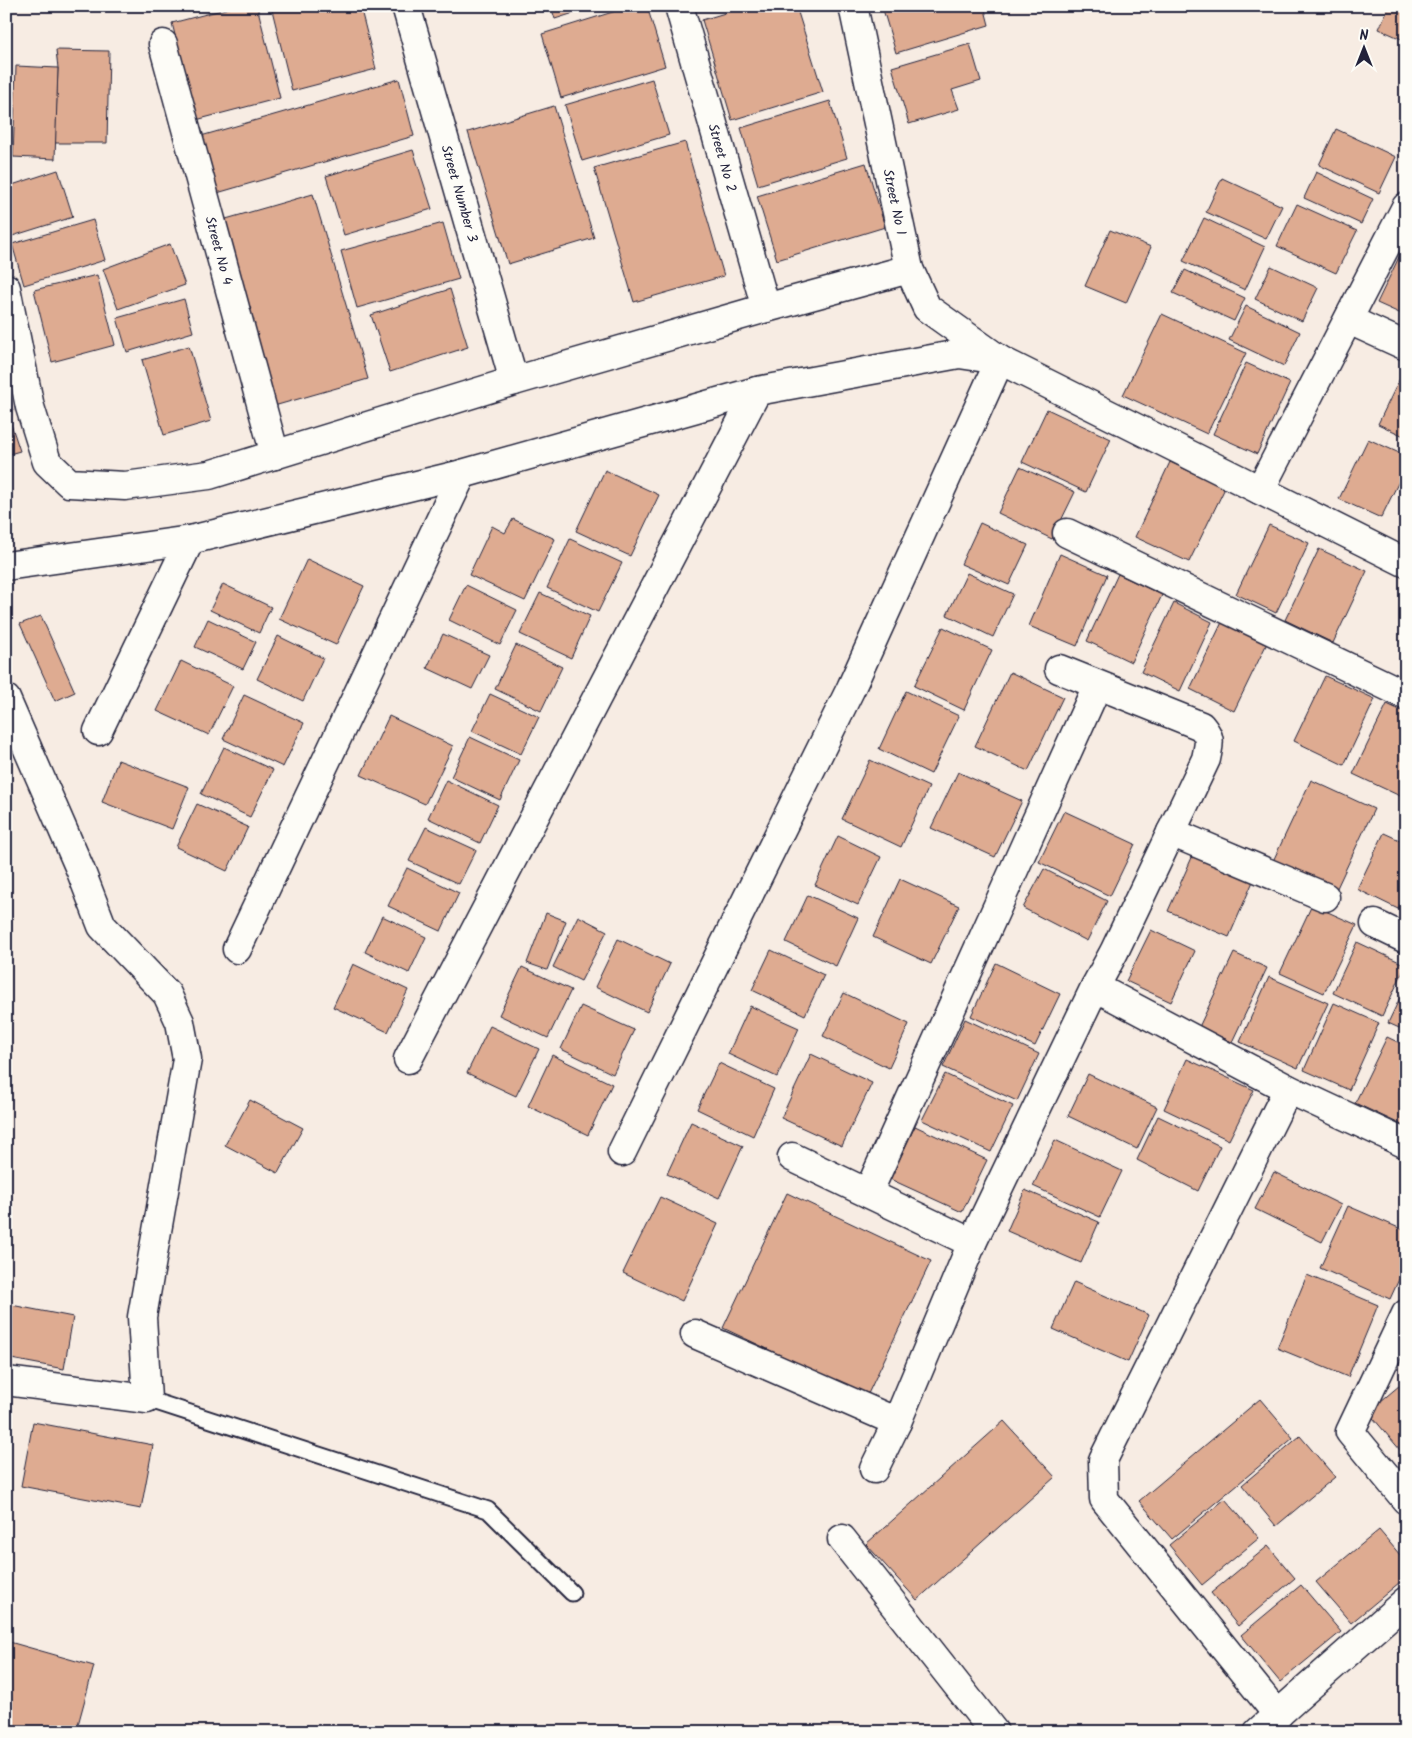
<svg xmlns="http://www.w3.org/2000/svg" width="1412" height="1738" viewBox="0 0 1412 1738" font-family="Kalam,sans-serif">
<rect width="100%" height="100%" fill="#f7ece3"/>
<filter id="ink" filterUnits="userSpaceOnUse"><feTurbulence type="fractalNoise" baseFrequency=".02" numOctaves="2"/><feDisplacementMap in="SourceGraphic" scale="10" xChannelSelector="R" yChannelSelector="G"/><feConvolveMatrix kernelMatrix="1 2 1 2 8 2 1 2 1" color-interpolation-filters="sRGB"/></filter>
<g filter="url(#ink)">
<g fill="#deab91" stroke="#22223b">
<path d="M237 6H257L280 98 196 120 172 23Z"/>
<path d="M271 6H360L376 69 292 91Z"/>
<path d="M551 6H596L555 19Z"/>
<path d="M632 6H647L665 66 561 98 542 34Z"/>
<path d="M748 6H796L823 92 732 120 702 20Z"/>
<path d="M882 6H984L989 25 896 53Z"/>
<path d="M1389 6H1406V41L1379 29Z"/>
<path d="M970 44 981 81 952 90 959 109 909 124 892 67Z"/>
<path d="M56 50 109 51 107 143H55L58 68Z"/>
<path d="M16 66 58 68 55 159 13 157Z"/>
<path d="M399 79 414 136 217 193 201 136Z"/>
<path d="M652 79 669 135 582 161 565 105Z"/>
<path d="M830 101 847 158 758 185 741 128Z"/>
<path d="M554 106 594 238 508 264 468 132Z"/>
<path d="M1336 129 1396 157 1379 193 1319 165Z"/>
<path d="M685 142 724 276 634 302 594 168Z"/>
<path d="M413 150 432 209 344 235 326 176Z"/>
<path d="M866 163 885 227 777 260 757 196Z"/>
<path d="M58 170 73 217 9 237 6 228V187Z"/>
<path d="M1316 172 1373 199 1361 224 1304 198Z"/>
<path d="M1222 178 1282 206 1266 239 1206 212Z"/>
<path d="M313 194 368 379 274 406 219 221Z"/>
<path d="M1297 204 1357 231 1336 273 1277 246Z"/>
<path d="M1204 218 1265 247 1245 290 1183 261Z"/>
<path d="M93 220 105 260 24 285 12 244Z"/>
<path d="M443 223 459 279 357 308 341 251Z"/>
<path d="M1110 230 1151 247 1126 303 1085 286Z"/>
<path d="M170 244 185 285 118 309 103 269Z"/>
<path d="M1400 255 1406 258V316L1377 303Z"/>
<path d="M1271 266 1318 288 1302 321 1255 299Z"/>
<path d="M1185 270 1245 298 1234 321 1173 293Z"/>
<path d="M97 275 115 345 52 362 34 290Z"/>
<path d="M450 289 468 347 390 372 371 315Z"/>
<path d="M184 299 193 332 127 352 117 318Z"/>
<path d="M1246 306 1300 332 1284 366 1229 340Z"/>
<path d="M1162 314 1246 353 1207 434 1123 395Z"/>
<path d="M189 346 211 421 164 435 142 360Z"/>
<path d="M1246 363 1290 383 1257 454 1213 434Z"/>
<path d="M1404 370 1406 371V437L1378 424Z"/>
<path d="M6 409 20 451 6 455Z"/>
<path d="M1047 409 1111 439 1086 492 1022 462Z"/>
<path d="M1368 439 1406 456V467L1381 518 1339 499Z"/>
<path d="M1170 462 1225 488 1189 562 1135 537Z"/>
<path d="M1020 467 1075 492 1052 539 998 513Z"/>
<path d="M605 470 659 495 630 556 576 531Z"/>
<path d="M513 519 555 539 525 601 469 575 492 526 505 533Z"/>
<path d="M980 523 1028 545 1009 585 961 564Z"/>
<path d="M1269 525 1309 543 1276 613 1236 594Z"/>
<path d="M570 539 622 563 598 612 547 588Z"/>
<path d="M1319 549 1367 571 1333 643 1285 620Z"/>
<path d="M1060 554 1107 575 1077 646 1029 626Z"/>
<path d="M307 559 364 586 336 645 279 619Z"/>
<path d="M967 573 1013 594 993 637 947 615Z"/>
<path d="M1118 574 1162 595 1131 662 1087 641Z"/>
<path d="M223 584 271 607 259 633 210 610Z"/>
<path d="M466 585 517 610 500 645 449 620Z"/>
<path d="M540 593 590 616 571 658 520 634Z"/>
<path d="M1174 603 1212 622 1180 691 1141 672Z"/>
<path d="M41 616 75 692 55 701 20 624Z"/>
<path d="M1224 618 1269 639 1234 711 1190 689Z"/>
<path d="M208 619 256 642 243 669 195 647Z"/>
<path d="M943 627 992 650 964 710 914 686Z"/>
<path d="M443 634 489 655 472 689 427 668Z"/>
<path d="M278 636 323 658 303 701 257 679Z"/>
<path d="M516 645 562 667 541 711 495 689Z"/>
<path d="M181 661 233 686 209 735 157 711Z"/>
<path d="M1010 672 1063 697 1028 771 975 746Z"/>
<path d="M1325 676 1375 699 1344 765 1294 741Z"/>
<path d="M906 691 959 716 931 774 879 749Z"/>
<path d="M490 694 539 717 521 754 472 731Z"/>
<path d="M244 695 304 723 283 767 223 739Z"/>
<path d="M1387 704 1406 713V783L1400 796 1353 774Z"/>
<path d="M389 716 453 746 425 804 361 775Z"/>
<path d="M470 737 519 760 500 800 451 777Z"/>
<path d="M224 747 273 770 250 817 201 794Z"/>
<path d="M118 760 189 787 172 829 102 802Z"/>
<path d="M870 760 929 787 901 847 842 819Z"/>
<path d="M958 772 1022 801 995 857 931 828Z"/>
<path d="M446 780 498 805 480 843 428 818Z"/>
<path d="M1311 780 1374 809 1336 890 1273 861Z"/>
<path d="M197 804 248 827 227 871 176 847Z"/>
<path d="M1064 811 1135 844 1110 896 1039 862Z"/>
<path d="M426 827 476 850 459 884 409 861Z"/>
<path d="M1384 833 1406 843V892L1398 909 1357 889Z"/>
<path d="M838 836 881 857 858 905 815 885Z"/>
<path d="M1194 853 1254 879 1229 937 1168 911Z"/>
<path d="M407 868 459 893 441 931 388 906Z"/>
<path d="M1044 869 1107 901 1087 941 1023 908Z"/>
<path d="M900 879 959 906 931 964 873 937Z"/>
<path d="M808 895 858 918 836 966 786 942Z"/>
<path d="M1312 905 1357 925 1324 993 1280 973Z"/>
<path d="M546 913 566 921 547 970 527 963Z"/>
<path d="M382 916 426 937 409 973 365 952Z"/>
<path d="M578 916 607 931 581 981 553 967Z"/>
<path d="M1151 930 1195 951 1171 1002 1126 981Z"/>
<path d="M618 939 670 964 647 1012 595 987Z"/>
<path d="M1357 942 1406 965 1382 1016 1333 993Z"/>
<path d="M771 950 824 975 805 1015 752 990Z"/>
<path d="M1234 953 1267 968 1232 1042 1199 1027Z"/>
<path d="M996 963 1060 994 1035 1046 971 1016Z"/>
<path d="M353 964 408 990 388 1032 333 1007Z"/>
<path d="M522 967 571 990 548 1038 499 1015Z"/>
<path d="M1269 977 1328 1003 1298 1068 1240 1042Z"/>
<path d="M1406 985V1031L1388 1023Z"/>
<path d="M844 993 909 1024 889 1068 823 1036Z"/>
<path d="M1334 1003 1379 1023 1349 1090 1304 1070Z"/>
<path d="M581 1006 634 1030 613 1074 561 1049Z"/>
<path d="M750 1006 799 1028 777 1077 728 1054Z"/>
<path d="M965 1019 1039 1054 1017 1101 943 1067Z"/>
<path d="M490 1026 539 1049 516 1096 467 1073Z"/>
<path d="M1387 1037 1406 1046V1127L1355 1103Z"/>
<path d="M811 1054 872 1083 842 1146 781 1118Z"/>
<path d="M552 1055 612 1084 588 1135 528 1106Z"/>
<path d="M1187 1059 1254 1090 1229 1140 1164 1109Z"/>
<path d="M719 1063 774 1089 753 1136 697 1109Z"/>
<path d="M945 1074 1013 1106 991 1152 922 1120Z"/>
<path d="M1088 1074 1157 1107 1137 1149 1068 1116Z"/>
<path d="M250 1100 303 1128 278 1173 225 1145Z"/>
<path d="M1158 1116 1220 1146 1198 1191 1137 1160Z"/>
<path d="M691 1122 743 1146 719 1198 667 1174Z"/>
<path d="M915 1126 987 1160 962 1212 890 1179Z"/>
<path d="M1055 1140 1122 1171 1100 1217 1033 1186Z"/>
<path d="M1274 1172 1341 1205 1322 1242 1255 1209Z"/>
<path d="M1025 1190 1099 1222 1081 1263 1007 1231Z"/>
<path d="M787 1193 931 1261 867 1396 723 1328Z"/>
<path d="M660 1197 718 1224 682 1301 623 1273Z"/>
<path d="M1348 1206 1406 1231V1264L1390 1299 1320 1268Z"/>
<path d="M1307 1275 1378 1305 1348 1377 1277 1348Z"/>
<path d="M1074 1282 1149 1315 1128 1362 1053 1329Z"/>
<path d="M6 1304 73 1317 64 1369 6 1358Z"/>
<path d="M1406 1380V1448L1401 1451 1368 1412Z"/>
<path d="M1260 1399 1293 1438 1172 1539 1139 1501Z"/>
<path d="M1004 1421 1055 1477 917 1600 866 1544Z"/>
<path d="M33 1422 153 1445 141 1509 21 1486Z"/>
<path d="M1300 1436 1335 1477 1276 1526 1242 1485Z"/>
<path d="M1225 1499 1259 1538 1202 1585 1169 1545Z"/>
<path d="M1379 1530 1406 1562V1577L1351 1623 1316 1582Z"/>
<path d="M1268 1546 1295 1578 1238 1626 1211 1593Z"/>
<path d="M1301 1585 1341 1632 1280 1682 1241 1635Z"/>
<path d="M6 1641 94 1666 76 1732H6Z"/>
</g>
<g fill="none" stroke-linecap="round" stroke-linejoin="round">
<g stroke="#22223b" stroke-width="19">
<path id="service" d="M147 1399 488 1510 572 1593"/>
</g>
<g stroke="#22223b" stroke-width="31">
<g id="minor">
<path id="s1" d="M406 6 514 381"/>
<path id="s2" d="M679 6 766 308"/>
<path id="s3" d="M163 44 275 455"/>
<path d="M6 288 30 407 47 462 69 483 125 486 209 475 514 381 766 308 909 269"/>
<path d="M1349 320 1406 346"/>
<path d="M1260 490 1406 207"/>
<path d="M1067 533 1406 695"/>
<path d="M6 566 190 540 462 474 757 391 959 354 1000 360 1406 563"/>
<path d="M6 699 80 869 102 926 167 994 180 1022 187 1059 142 1317 147 1399 6 1381"/>
<path d="M98 731 190 540"/>
<path d="M1171 832 1325 897"/>
<path d="M1375 924 1406 939"/>
<path d="M237 949 462 474"/>
<path d="M1095 987 1288 1089 1406 1144"/>
<path d="M408 1059 757 391"/>
<path d="M622 1152 851 688 1000 360 927 308 909 269 853 6"/>
<path d="M792 1157 972 1243"/>
<path d="M868 1193 1097 686"/>
<path d="M1406 1314 1350 1432 1406 1500"/>
<path d="M695 1334 897 1422"/>
<path d="M874 1469 897 1422 972 1243 1095 987 1114 952 1206 759C1209 743 1212 739 1201 726L1059 669"/>
<path d="M842 1539 994 1732"/>
<path d="M1278 1715 1104 1499 1103 1460 1288 1089"/>
<path d="M1258 1732 1406 1601"/>
</g>
</g>
<use href="#service" stroke="#fdfcf7" stroke-width="15"/>
<use href="#minor" stroke="#fdfcf7" stroke-width="28"/>
</g>
</g>
<g text-anchor="middle" stroke-width="4" stroke-linejoin="round" paint-order="stroke">
<g font-size="14" fill="#22223b" stroke="#fdfcf7">
<text dy="5" stroke="none"><textPath href="#s2" startOffset="158">Street No 2</textPath></text>
<text dy="5" stroke="none"><textPath href="#s1" startOffset="195">Street Number 3</textPath></text>
<text transform="translate(895 202) rotate(78)" y="5">Street No 1</text>
<text dy="5" stroke="none"><textPath href="#s3" startOffset="214">Street No 4</textPath></text>
</g>
</g>
<rect width="1412" height="1738" fill="none" stroke="#fdfcf7" stroke-width="25"/>
<rect x="12" y="12" width="1387" height="1713" fill="none" stroke="#22223b" stroke-width="2" filter="url(#ink)"/>
<g transform="translate(1364 48)" stroke="#fdfcf7" stroke-width="4" paint-order="stroke">
<path d="M0-4L9 19L0 12L-9 19Z" fill="#22223b"/>
<text y="-8" font-size="14" font-weight="bold" text-anchor="middle" fill="#22223b">N</text>
</g>
</svg>
